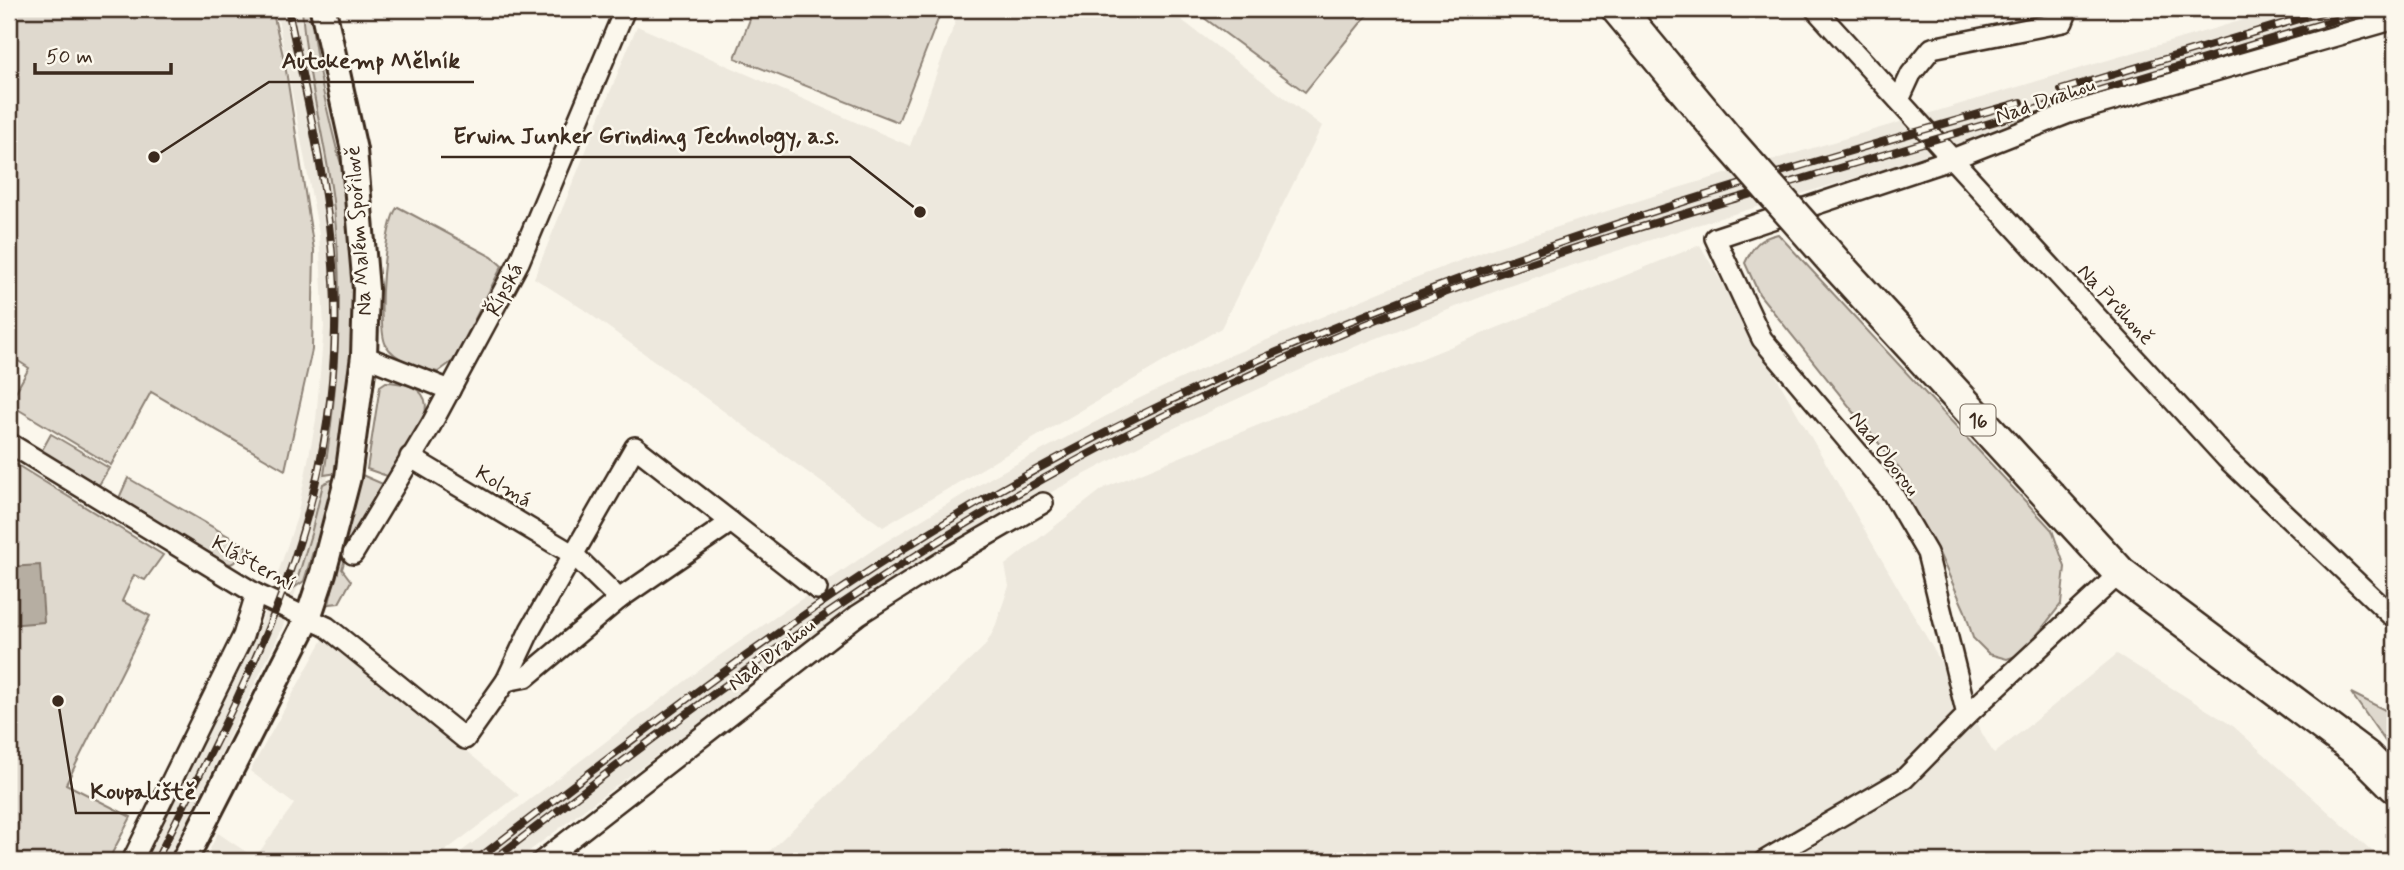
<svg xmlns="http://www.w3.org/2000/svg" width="2404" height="870" viewBox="0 0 2404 870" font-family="Mynerve,sans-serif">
<rect width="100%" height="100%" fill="#fbf7ec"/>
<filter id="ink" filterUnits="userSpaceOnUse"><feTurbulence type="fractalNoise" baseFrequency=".0143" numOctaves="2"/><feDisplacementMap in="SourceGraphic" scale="14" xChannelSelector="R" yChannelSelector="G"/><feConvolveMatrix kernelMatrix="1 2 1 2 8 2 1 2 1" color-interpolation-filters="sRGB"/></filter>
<g filter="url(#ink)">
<g fill="#ede8dd">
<path d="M276 9H299L333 183 346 327 331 464 308 559 281 631 168 861H143L261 623 297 517 316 420 324 327 319 234Z"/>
<path d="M960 9H1167L1322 126 1221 328 883 527 583 309 534 278 637 26 910 146Z"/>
<path d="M2280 9H2395V17L1690 227 1509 286 1324 359 1157 436 1012 513 816 636 516 861H449L713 660 877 547 992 477 1138 399 1229 356 1404 282 1496 247 1678 188Z"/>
<path d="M1700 245 1994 754 2117 654 2233 726 2383 861H759L985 646 994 630 1009 586 1005 565 1104 488Z"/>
<path d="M326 634 519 795 432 861H204L218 833 255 858 294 804 250 771Z"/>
</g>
<g fill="#dfd9ce" stroke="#8d8276" stroke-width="2">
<path d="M9 9H272L285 64 314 250 312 350 285 470 151 392 111 465 9 404 29 368 9 355Z"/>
<path d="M302 9H311C313 53 326 107 337 150 341 166 348 181 350 197 365 287 351 383 337 473L324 475C339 381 345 287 332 193 323 131 306 71 302 9Z"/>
<path d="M754 9H942L898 122 735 58Z"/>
<path d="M1192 9H1372L1305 92Z"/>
<path d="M398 207 492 257 502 266 454 360 438 372C422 369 394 360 386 345 376 328 384 219 398 207Z"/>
<path d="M1778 234 2052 530 2065 567 2061 604 2022 654 2007 659 1989 654 1973 638 1965 611 1939 553 1902 489V472L1759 294 1745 263C1753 246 1759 238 1778 234Z"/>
<path d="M386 382C461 385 411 443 390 477L367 469 380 386Z"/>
<path d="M51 434 109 468 99 485 41 452Z"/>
<path d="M9 460 163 555 145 580 134 575 122 601 150 616 66 784 131 817 108 861H9Z"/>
<path d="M362 475 385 485 351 547 343 544Z"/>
<path d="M128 478 247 547 242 558 231 564 226 563 119 498Z"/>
<path d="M331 480H336L320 541 316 542 304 581 295 587 311 534 323 484Z"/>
<path d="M339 558 345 559 342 569 351 581 339 603 329 604Z"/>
<path d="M2351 693 2395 715V755Z"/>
</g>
<path fill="#b6aea2" stroke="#85796d" stroke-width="2" d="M40 565 44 622 9 625V567Z"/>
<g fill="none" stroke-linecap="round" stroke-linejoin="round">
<g stroke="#3b2a1e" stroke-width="24">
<g id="minor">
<path d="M1815 9 2226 458 2395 619"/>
<path d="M1899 100 1911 74 1932 48 2063 22 2068 9"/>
<path d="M364 356 450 390"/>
<path d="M9 443 256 594 327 627 465 739 506 681 530 630 635 447 817 589"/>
<path d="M410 457 574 555 619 599"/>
<path d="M353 554 431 425 519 262 625 9"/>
<path d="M506 681 526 677 619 599 731 522"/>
<path d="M1967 715 2120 573"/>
<path d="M132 861 243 636 256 594"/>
<path d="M542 861 858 615 946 559 1043 503"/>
<path d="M1764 861 1904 779 1967 715 1927 553 1892 493 1762 339 1715 238 1952 159 2069 113 2395 19"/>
</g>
</g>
<g stroke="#3b2a1e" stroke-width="30">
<path id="tertiary" d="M184 861 308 618 323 573 348 477 364 356 366 289 354 150 323 9"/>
</g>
<g stroke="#3b2a1e" stroke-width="37">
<g id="primary">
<path d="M1618 9 1727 140"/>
<path d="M1838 266 2120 573 2366 757 2395 786"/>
</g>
</g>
<use href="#minor" stroke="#fbf7ec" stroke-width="19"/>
<use href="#tertiary" stroke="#fbf7ec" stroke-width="24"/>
<use href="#primary" stroke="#fbf7ec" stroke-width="32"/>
<g stroke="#3b2a1e" stroke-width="8">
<g id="rail">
<path d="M2061 90 2332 9"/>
<path d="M156 861C245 683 331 534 335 329 337 221 310 113 288 9"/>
<path d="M475 861C643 731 810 600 995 493 1314 308 1668 202 2021 102"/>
<path d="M492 861C703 699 913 539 1153 421 1268 365 1387 311 1509 270 1625 230 1742 197 1859 162 2030 111 2200 60 2371 9"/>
</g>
</g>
<use href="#rail" stroke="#fbf7ec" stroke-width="5" stroke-dasharray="16" stroke-linecap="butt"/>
<g stroke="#3b2a1e" stroke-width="37" stroke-linecap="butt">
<path id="primary-bridge" d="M1727 140 1838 266"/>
</g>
<use href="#primary-bridge" stroke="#fbf7ec" stroke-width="32"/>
</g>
</g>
<g text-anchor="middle" stroke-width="5" stroke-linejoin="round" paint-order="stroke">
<rect fill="#fbf7ec" stroke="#75685c" stroke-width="2" x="1960.5" y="404.5" width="35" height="31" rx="5"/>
<g font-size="19" font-weight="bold" fill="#3b2a1e">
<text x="1978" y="427">16</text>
</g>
<g font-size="21" fill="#3b2a1e" stroke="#fbf7ec">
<text transform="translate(2045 100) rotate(-19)" y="7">Nad Drahou</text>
<text transform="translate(358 231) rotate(-94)" y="7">Na Malém Spořilově</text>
<text transform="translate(504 289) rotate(-62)" y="7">Řípská</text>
<text transform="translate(2116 304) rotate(47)" y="7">Na Průhoně</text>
<text transform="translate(1885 453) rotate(52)" y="7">Nad Oborou</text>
<text transform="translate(504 486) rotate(31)" y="7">Kolmá</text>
<text transform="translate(254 563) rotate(29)" y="7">Klášterní</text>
<text transform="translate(771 654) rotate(-38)" y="7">Nad Drahou</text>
</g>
</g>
<path fill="none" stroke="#3b2a1e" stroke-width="2.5" d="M154 157L269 82H474M920 212L850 157H441M58 701L76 813H210"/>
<g fill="#3b2a1e" stroke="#fbf7ec" stroke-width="2.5">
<circle cx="154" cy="157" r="7"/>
<circle cx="920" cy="212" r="7"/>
<circle cx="58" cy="701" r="7"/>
</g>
<g font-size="23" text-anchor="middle" font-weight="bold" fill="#3b2a1e" stroke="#fbf7ec" stroke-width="5" stroke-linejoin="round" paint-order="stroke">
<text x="371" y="68">Autokemp Mělník</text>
<text x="646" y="143">Erwin Junker Grinding Technology, a.s.</text>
<text x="143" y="799">Koupaliště</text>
</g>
<rect width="2404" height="870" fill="none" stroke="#fbf7ec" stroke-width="35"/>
<rect x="18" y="18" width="2369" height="835" fill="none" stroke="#3b2a1e" stroke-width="2.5" filter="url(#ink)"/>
<path d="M35 63v10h136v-10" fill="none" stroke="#3b2a1e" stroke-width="3.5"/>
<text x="46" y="63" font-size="21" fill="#3b2a1e" stroke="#fbf7ec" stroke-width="5" paint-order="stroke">50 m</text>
</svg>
